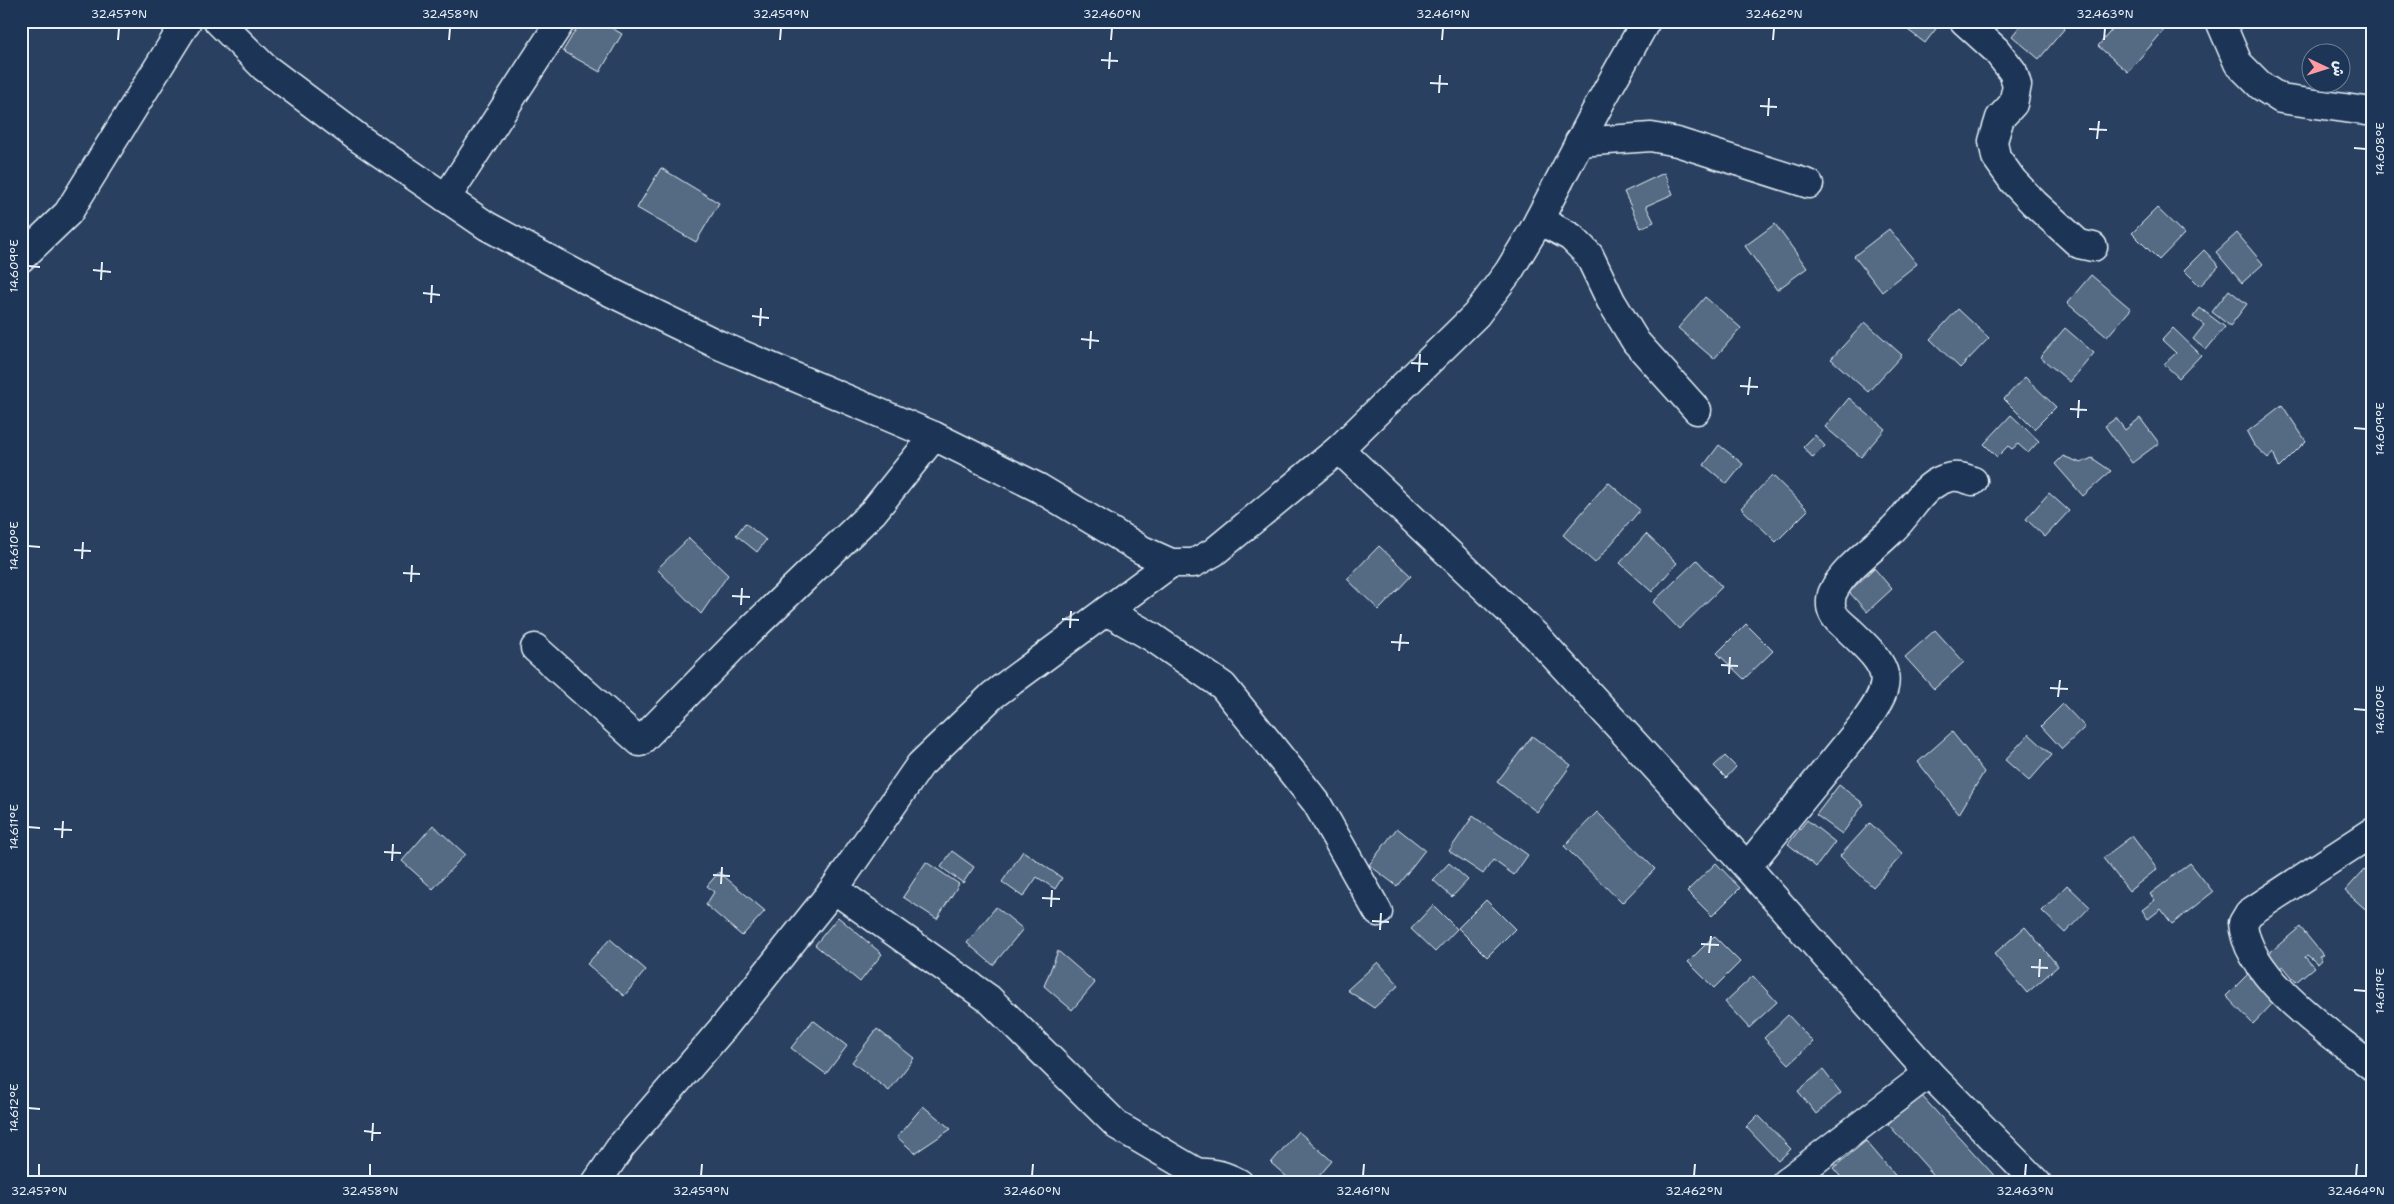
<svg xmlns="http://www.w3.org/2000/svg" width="2394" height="1204" viewBox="0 0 2394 1204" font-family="'Shantell Sans','Playpen Sans Arabic',sans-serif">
<rect width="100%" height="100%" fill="#294061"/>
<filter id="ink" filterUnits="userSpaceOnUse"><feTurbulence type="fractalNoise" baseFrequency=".02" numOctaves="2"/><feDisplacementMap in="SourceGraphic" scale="10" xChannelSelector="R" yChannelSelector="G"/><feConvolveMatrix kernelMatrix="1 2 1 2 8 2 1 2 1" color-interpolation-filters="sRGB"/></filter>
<g filter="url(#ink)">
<g fill="#556a83" stroke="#e8f1f8">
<path d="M581 21H600L622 34 600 72 563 51Z"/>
<path d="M1896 21H1942L1925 43Z"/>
<path d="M2024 21H2057L2065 28 2039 59 2012 36Z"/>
<path d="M2119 21H2154L2164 30 2128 72 2098 46Z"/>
<path d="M661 168 719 203 696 242 637 208Z"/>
<path d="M1664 173 1673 194 1646 206 1654 222 1641 228 1624 192Z"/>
<path d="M2157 208 2184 234 2159 260 2132 233Z"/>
<path d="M1775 224 1807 268 1777 290 1745 246Z"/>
<path d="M1889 229 1917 264 1882 292 1854 256Z"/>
<path d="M2237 233 2263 264 2242 283 2216 252Z"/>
<path d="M2204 250 2219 266 2200 286 2184 270Z"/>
<path d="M2091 275 2131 309 2107 337 2067 303Z"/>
<path d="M2229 290 2247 304 2230 326 2212 312Z"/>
<path d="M1705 297 1741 328 1714 359 1678 328Z"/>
<path d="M2200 308 2225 327 2206 350 2193 339 2204 325 2193 317Z"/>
<path d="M1958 309 1989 338 1960 368 1930 339Z"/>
<path d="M1865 322 1902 355 1868 392 1831 359Z"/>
<path d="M2065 328 2094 353 2070 382 2040 357Z"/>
<path d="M2173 328 2201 355 2179 378 2164 364 2176 353 2162 340Z"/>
<path d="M2025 377 2056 407 2034 429 2004 399Z"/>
<path d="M1849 398 1885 429 1861 457 1825 427Z"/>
<path d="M2282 405 2306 441 2279 468 2273 452 2268 458 2254 445 2247 432Z"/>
<path d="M2011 415 2039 441 2028 453 2018 444 2012 449 2008 446 1997 457 1984 444Z"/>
<path d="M2116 418 2125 430 2140 418 2159 443 2132 463 2105 426Z"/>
<path d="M1815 435 1825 446 1813 458 1803 447Z"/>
<path d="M1719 445 1743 464 1727 484 1704 465Z"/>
<path d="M2063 456 2081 463 2092 458 2111 471 2083 496 2055 464Z"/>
<path d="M1772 475 1808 510 1776 542 1741 508Z"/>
<path d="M1608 482 1640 510 1595 563 1563 535Z"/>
<path d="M2049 493 2069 511 2045 537 2026 519Z"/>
<path d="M745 523 766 540 757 552 736 535Z"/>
<path d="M1646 534 1677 563 1652 592 1620 563Z"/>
<path d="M689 538 728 575 701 614 657 569Z"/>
<path d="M1379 546 1411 576 1379 610 1347 579Z"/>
<path d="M1697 560 1722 587 1679 629 1653 602Z"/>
<path d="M1874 568 1892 589 1867 612 1849 592Z"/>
<path d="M1746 624 1773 651 1744 679 1717 653Z"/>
<path d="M1935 630 1964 662 1934 689 1905 657Z"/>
<path d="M2063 704 2085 727 2062 749 2041 726Z"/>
<path d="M1952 732 1984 772 1959 814 1918 762Z"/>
<path d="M2029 734 2052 755 2029 781 2005 760Z"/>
<path d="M1532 736 1571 765 1537 812 1497 782Z"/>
<path d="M1725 756 1736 767 1726 778 1714 766Z"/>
<path d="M1839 785 1864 804 1842 834 1816 815Z"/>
<path d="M1597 812 1655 869 1622 903 1564 846Z"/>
<path d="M1473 816 1528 855 1514 875 1493 860 1483 874 1449 851Z"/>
<path d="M1807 820 1835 842 1816 867 1788 844Z"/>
<path d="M1870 823 1903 854 1873 887 1840 856Z"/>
<path d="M433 825 465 854 433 889 402 861Z"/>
<path d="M1397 828 1425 850 1397 886 1369 865Z"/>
<path d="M2132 836 2157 869 2129 891 2103 858Z"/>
<path d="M952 851 974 867 963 883 941 867Z"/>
<path d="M1023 851 1062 878 1055 889 1037 877 1023 897 1002 882Z"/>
<path d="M926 862 959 884 937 919 903 897Z"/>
<path d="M1449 863 1468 880 1452 897 1433 880Z"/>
<path d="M1716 863 1740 888 1712 916 1687 891Z"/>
<path d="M2190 863 2213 892 2172 924 2161 909 2148 919 2142 910 2155 900 2150 894Z"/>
<path d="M2364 870 2373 877V916L2345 891Z"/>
<path d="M719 872 765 911 742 936 706 905 714 892 707 886Z"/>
<path d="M2067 885 2090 907 2065 933 2042 911Z"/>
<path d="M1486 900 1515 929 1487 957 1458 928Z"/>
<path d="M1433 905 1457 929 1435 952 1411 929Z"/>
<path d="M996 907 1023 929 993 965 967 943Z"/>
<path d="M838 917 882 954 860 982 815 945Z"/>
<path d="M2025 927 2058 966 2027 993 1994 954Z"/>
<path d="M2300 927 2323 955 2319 956 2322 960 2318 964 2307 955 2305 957 2314 967 2296 982 2283 966 2278 970 2261 960Z"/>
<path d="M1714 936 1740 962 1714 988 1688 962Z"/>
<path d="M610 939 646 970 624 996 587 964Z"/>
<path d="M1058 951 1095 983 1072 1010 1044 986Z"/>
<path d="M1378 962 1399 985 1374 1008 1347 990Z"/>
<path d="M2249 973 2275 1001 2253 1024 2226 996Z"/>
<path d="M1753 976 1777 1002 1749 1028 1725 1002Z"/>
<path d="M1788 1015 1813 1042 1789 1064 1764 1038Z"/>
<path d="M813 1020 847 1046 826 1074 791 1048Z"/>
<path d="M877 1029 914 1058 889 1091 852 1062Z"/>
<path d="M1823 1070 1841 1093 1816 1114 1798 1091Z"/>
<path d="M1920 1094 2001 1183H1941L1888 1124Z"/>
<path d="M923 1106 951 1129 915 1153 897 1137Z"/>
<path d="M1758 1115 1791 1149 1778 1161 1746 1127Z"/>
<path d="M1298 1131 1332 1161 1313 1183H1294L1271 1163Z"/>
<path d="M1866 1141 1899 1180 1895 1183H1846L1833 1168Z"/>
<path d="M774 1177 782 1183H770Z"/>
</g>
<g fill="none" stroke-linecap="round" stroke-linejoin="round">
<g stroke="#e8f1f8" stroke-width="31">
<g id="minor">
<path d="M218 21 264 67 357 137 487 226 602 288 719 345 934 436 1039 488 1142 550 1171 563H1194L1214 552 1339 449 1537 637 1747 867 1929 1073 2037 1183"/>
<path d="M1964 21 1996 50 2013 72 2017 85 2013 104 2000 118 1993 141 1996 157 2013 181 2034 203 2079 244 2093 247"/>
<path d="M2220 21 2238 63 2261 86 2281 99 2373 112"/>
<path d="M1579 142 1651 137 1677 142 1809 184"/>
<path d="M446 198 561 21"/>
<path d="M1539 220 1571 237 1589 255 1611 301 1636 342 1697 410"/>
<path d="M21 258 68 213 187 21"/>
<path d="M1339 449 1476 315 1509 271 1533 231 1600 103 1646 21"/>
<path d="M1106 611 1152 637 1223 686 1316 802 1378 912"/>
<path d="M535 648 640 742 739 641 873 512 934 436"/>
<path d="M2373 832 2249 913 2243 923C2247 978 2332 1035 2373 1067"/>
<path d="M1747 867 1861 727C1898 679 1890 669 1849 630 1843 625 1834 618 1832 610 1830 606 1831 595 1833 592 1843 569 1876 547 1893 529 1910 513 1921 487 1944 479 1955 475 1962 477 1973 481"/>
<path d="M834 889 989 999 1118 1126 1198 1173C1214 1172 1225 1176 1239 1183"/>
<path d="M596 1183 622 1145 723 1028 834 889 920 765 993 695 1171 563"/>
<path d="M1785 1183 1929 1073"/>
</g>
</g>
<use href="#minor" stroke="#1d3557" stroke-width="28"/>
</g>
</g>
<path fill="none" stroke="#e8f1f8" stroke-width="2" d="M118 40 119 28M449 40 450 28M780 40 781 28M1111 40 1112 28M1442 40 1443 28M1773 40 1774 28M2104 40 2105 28M1101 60 1118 61M1109 69 1110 52M1430 83 1448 84M1439 93 1440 75M1760 106 1777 107M1768 116 1769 98M2089 129 2107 130M2097 139 2099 121M2354 148 2366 149M28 266 40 267M93 270 111 272M101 280 102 262M423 293 440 295M431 303 432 285M752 316 769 318M760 326 761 308M1081 339 1099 341M1090 349 1091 331M1411 363 1428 364M1419 372 1420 354M1740 386 1758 387M1748 395 1750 377M2070 409 2087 410M2078 418 2079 400M2354 428 2366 429M28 546 40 547M74 550 91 551M82 559 83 542M403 573 420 574M411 582 412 565M732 596 750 597M741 605 742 588M1062 619 1079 620M1070 628 1071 611M1391 642 1409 643M1399 651 1401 634M1721 665 1738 666M1729 674 1730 657M2050 688 2068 689M2058 697 2060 680M2354 709 2366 710M28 827 40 828M54 829 72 830M62 838 63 821M384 852 401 853M392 861 393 844M713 875 730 876M721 884 722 867M1042 898 1060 899M1051 907 1052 890M1372 921 1389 922M1380 930 1381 913M1701 944 1719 945M1709 953 1711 936M2031 967 2048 968M2039 977 2040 959M2354 990 2366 991M28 1108 40 1109M364 1131 381 1133M372 1141 373 1123M39 1176V1164M370 1176V1164M701 1176 702 1164M1032 1176 1033 1164M1363 1176 1364 1164M1694 1176 1695 1164M2025 1176 2026 1164M2356 1176 2357 1164"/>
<rect width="2394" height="1204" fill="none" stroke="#1d3557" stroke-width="55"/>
<g transform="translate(2326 68) rotate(94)"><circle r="24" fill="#1d3557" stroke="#6e8097"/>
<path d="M0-4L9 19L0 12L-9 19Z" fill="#ff9aa2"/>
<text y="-8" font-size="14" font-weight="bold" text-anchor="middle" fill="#e8f1f8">ش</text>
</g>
<rect x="28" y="28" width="2338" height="1148" fill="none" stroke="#e8f1f8" stroke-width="2"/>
<g font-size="12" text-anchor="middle" fill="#e8f1f8">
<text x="119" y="18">32.457°N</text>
<text x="450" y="18">32.458°N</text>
<text x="781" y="18">32.459°N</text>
<text x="1112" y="18">32.460°N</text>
<text x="1443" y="18">32.461°N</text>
<text x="1774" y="18">32.462°N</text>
<text x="2105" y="18">32.463°N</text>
<text transform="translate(2380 149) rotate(-90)" y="4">14.608°E</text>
<text transform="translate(14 266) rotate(-90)" y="4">14.609°E</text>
<text transform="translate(2380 429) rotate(-90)" y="4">14.609°E</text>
<text transform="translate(14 546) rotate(-90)" y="4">14.610°E</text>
<text transform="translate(2380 710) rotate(-90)" y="4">14.610°E</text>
<text transform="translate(14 827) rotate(-90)" y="4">14.611°E</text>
<text transform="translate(2380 991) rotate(-90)" y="4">14.611°E</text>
<text transform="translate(14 1108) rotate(-90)" y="4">14.612°E</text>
<text x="39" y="1195">32.457°N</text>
<text x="370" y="1195">32.458°N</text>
<text x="701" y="1195">32.459°N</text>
<text x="1032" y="1195">32.460°N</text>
<text x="1363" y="1195">32.461°N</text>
<text x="1694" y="1195">32.462°N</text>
<text x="2025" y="1195">32.463°N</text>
<text x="2356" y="1195">32.464°N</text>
</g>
</svg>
